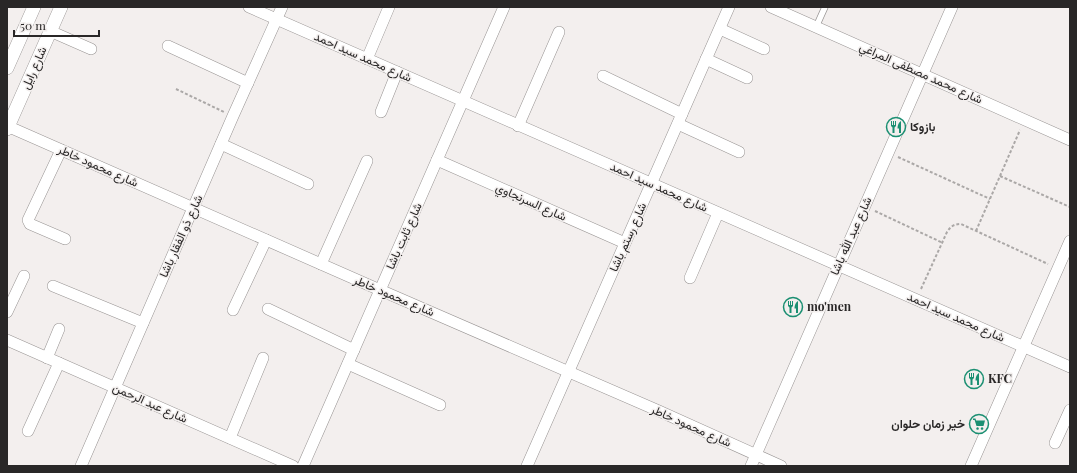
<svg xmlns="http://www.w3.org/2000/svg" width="1077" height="473" viewBox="0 0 1077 473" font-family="'Playfair Display',Vazirmatn,serif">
<rect width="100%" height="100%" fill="#f3efee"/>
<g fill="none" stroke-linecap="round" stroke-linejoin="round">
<g stroke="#989493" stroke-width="7">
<path id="service" d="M816 27 825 7"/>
</g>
<g stroke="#989493" stroke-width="12">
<g id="minor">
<path d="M249 7 1070 367"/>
<path d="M771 7 1070 140"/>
<path d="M720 29 764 49"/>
<path d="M50 31 91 49"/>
<path d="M168 46 248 83"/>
<path d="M367 59 389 7"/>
<path d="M706 59 747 78"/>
<path d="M603 76 682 114"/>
<path d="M381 112 397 72"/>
<path d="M678 124 739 152"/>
<path d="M7 126 380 290 659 411 781 466"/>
<path d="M518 126 559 32"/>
<path d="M221 144 308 184"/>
<path d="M61 150 28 220 30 224 65 239"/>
<path d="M437 160 625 243"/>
<path d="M321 264 367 161"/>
<path d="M690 278 718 213"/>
<path d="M53 286 143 323"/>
<path d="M268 309 354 350"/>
<path d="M233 310 266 240"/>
<path d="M7 312 24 276"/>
<path d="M7 340 293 466"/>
<path d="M47 358 59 329"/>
<path d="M348 364 440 405"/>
<path d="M28 431 59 363"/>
<path d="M230 438 263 358"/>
<path d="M1055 443 1070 410"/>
<path d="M81 466 233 116 282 7"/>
<path d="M303 466 504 7"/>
<path d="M527 466 729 7"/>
<path d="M751 466 952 7"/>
<path d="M971 466 1070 241"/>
</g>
</g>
<g stroke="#989493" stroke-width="14">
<g id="tertiary">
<path d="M7 68 34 7"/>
<path d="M7 129 61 7"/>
</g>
</g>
<g stroke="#aba8a7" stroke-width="2" stroke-dasharray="3 2" stroke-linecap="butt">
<path d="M176 89 224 112"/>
<path d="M898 157 990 199"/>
<path d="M1000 176 1070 207"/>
<path d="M875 211 943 243"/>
<path d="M976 231 1020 130"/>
<path d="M921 289 947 232C951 226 954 224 961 224L1048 264"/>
</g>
<use href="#service" stroke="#fff" stroke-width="5.5"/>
<use href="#minor" stroke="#fff" stroke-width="11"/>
<use href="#tertiary" stroke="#fff" stroke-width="13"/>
</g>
<defs>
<g id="restaurant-ring" transform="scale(1)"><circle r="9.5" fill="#f3efee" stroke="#1b8f72" stroke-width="1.5"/><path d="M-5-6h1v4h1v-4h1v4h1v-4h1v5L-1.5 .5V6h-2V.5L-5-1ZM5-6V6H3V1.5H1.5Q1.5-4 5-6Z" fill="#1b8f72"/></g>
<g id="supermarket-ring" transform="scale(1)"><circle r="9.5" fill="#f3efee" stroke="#1b8f72" stroke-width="1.5"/><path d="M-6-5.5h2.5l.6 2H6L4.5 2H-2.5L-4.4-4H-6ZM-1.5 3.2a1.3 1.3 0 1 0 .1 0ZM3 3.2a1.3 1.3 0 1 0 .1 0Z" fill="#1b8f72"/></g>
</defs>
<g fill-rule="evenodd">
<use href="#restaurant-ring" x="896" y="127"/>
<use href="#restaurant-ring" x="793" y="307"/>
<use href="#restaurant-ring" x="974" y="379"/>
<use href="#supermarket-ring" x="979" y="424"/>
</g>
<g text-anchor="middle" stroke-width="3" stroke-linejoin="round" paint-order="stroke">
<g font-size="12" fill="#292727" stroke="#f3efee">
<text transform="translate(363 57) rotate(24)" y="4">شارع محمد سيد احمد</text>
<text transform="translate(34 68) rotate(-66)" y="4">شارع رايل</text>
<text transform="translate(921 73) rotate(24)" y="4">شارع محمد مصطفى المراغي</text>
<text transform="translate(98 166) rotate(24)" y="4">شارع محمود خاطر</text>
<text transform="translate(659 187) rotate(24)" y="4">شارع محمد سيد احمد</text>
<text transform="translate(531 202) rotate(24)" y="4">شارع السرنجاوي</text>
<text transform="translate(181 236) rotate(-66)" y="4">شارع ذو الفقار باشا</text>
<text transform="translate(404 236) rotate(-66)" y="4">شارع ثابت باشا</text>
<text transform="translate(851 236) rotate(-66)" y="4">شارع عبد الله باشا</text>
<text transform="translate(628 237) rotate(-66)" y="4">شارع رستم باشا</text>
<text transform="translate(394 296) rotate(23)" y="4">شارع محمود خاطر</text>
<text transform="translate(956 317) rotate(24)" y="4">شارع محمد سيد احمد</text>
<text transform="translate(150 403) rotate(24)" y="4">شارع عبد الرحمن</text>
<text transform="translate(691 426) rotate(24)" y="4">شارع محمود خاطر</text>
</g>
<g font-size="12" font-weight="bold" fill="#292727" stroke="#f3efee" text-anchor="start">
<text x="910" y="131">بازوكا</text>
<text x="807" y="311">mo'men</text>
<text x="988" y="383">KFC</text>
<text x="965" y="428" text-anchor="end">خير زمان حلوان</text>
</g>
</g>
<rect width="1077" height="473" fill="none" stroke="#292727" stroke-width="16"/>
<path d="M14 30v6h85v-6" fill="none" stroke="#292727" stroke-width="2"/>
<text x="20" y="30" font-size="12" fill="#292727" stroke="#f3efee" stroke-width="3" paint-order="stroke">50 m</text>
</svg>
